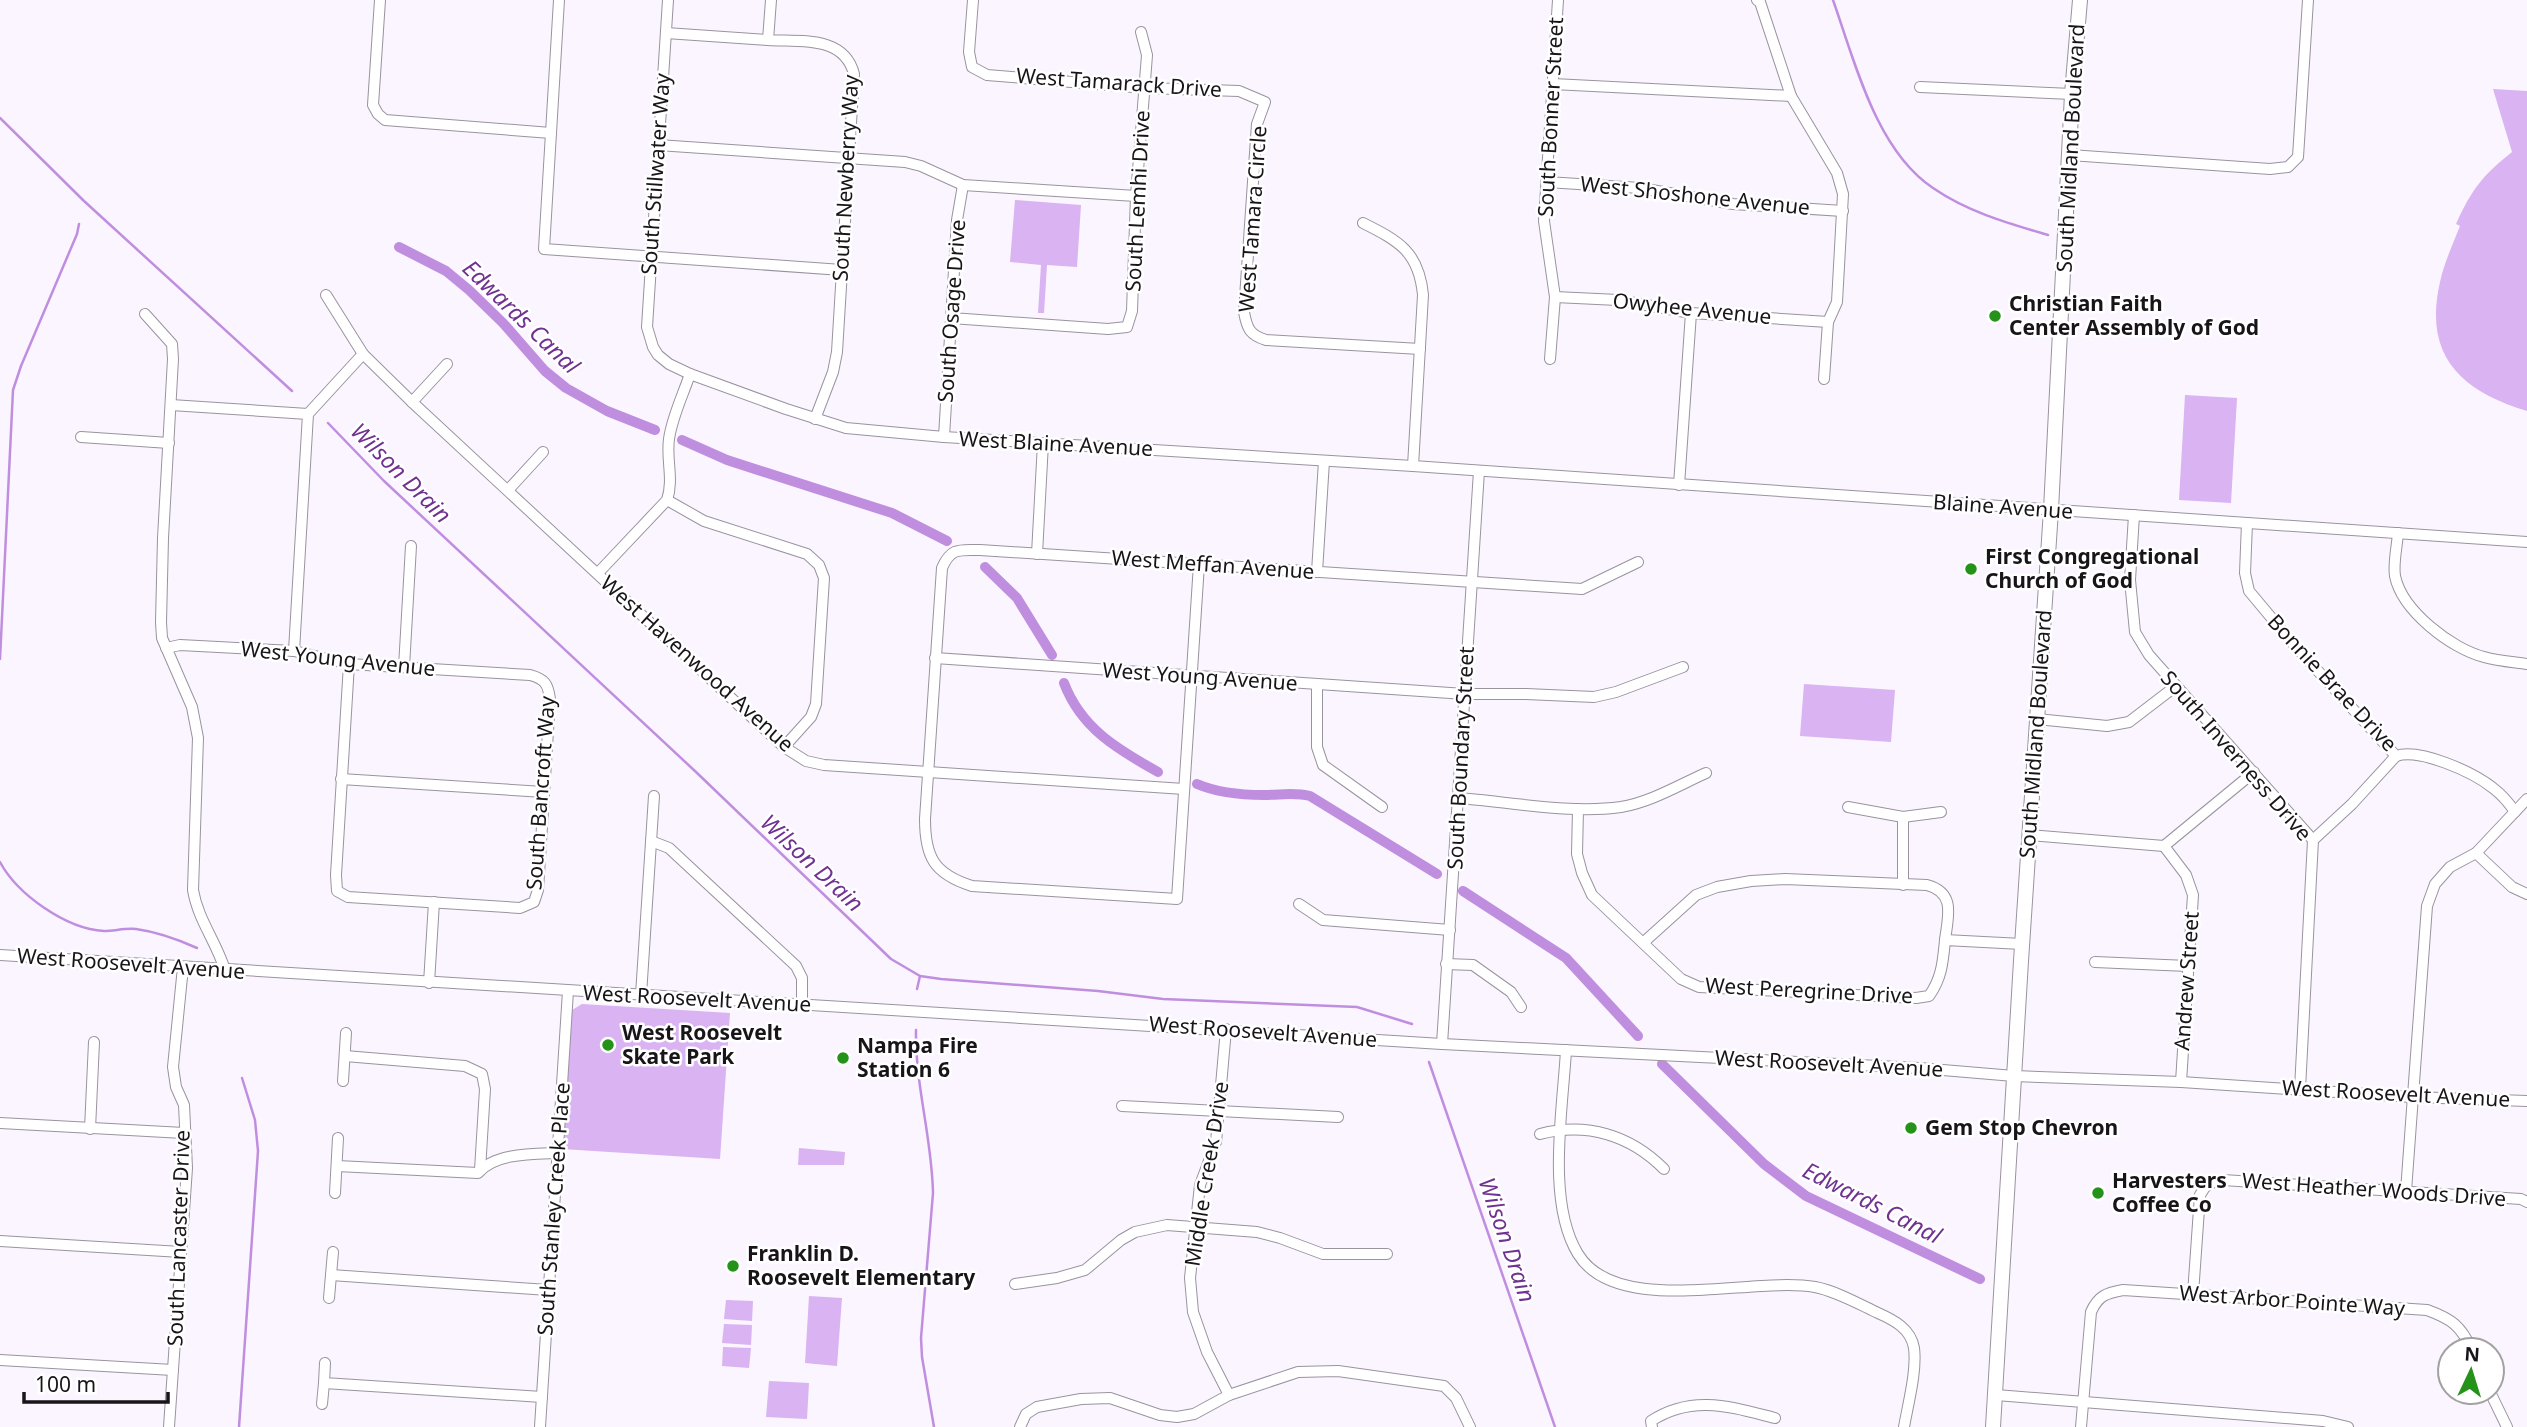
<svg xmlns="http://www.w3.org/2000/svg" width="2527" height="1427" viewBox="0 0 2527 1427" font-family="'Noto Sans',sans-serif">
<rect width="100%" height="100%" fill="#fbf5ff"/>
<g fill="#d9b3f2">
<path d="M2493 89 2527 91V411C2461 391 2423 356 2440 282 2444 263 2453 244 2460 226L2456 224C2472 189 2482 176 2512 152Z"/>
<path d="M1015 200 1081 205 1077 267 1047 265 1044 313H1038L1041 265 1010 262Z"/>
<path d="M2185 395 2237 398 2231 503 2179 500Z"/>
<path d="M1804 684 1895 690 1891 742 1800 736Z"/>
<path d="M582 1004 730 1013 720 1159 562 1149 572 1010Z"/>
<path d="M799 1148 845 1152 844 1165H798Z"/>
<path d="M809 1296 842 1298 837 1366 805 1363Z"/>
<path d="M726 1300 753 1301 752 1321 724 1319Z"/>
<path d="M724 1324 752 1325 751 1345 722 1343Z"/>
<path d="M723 1347 751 1348 749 1368 722 1366Z"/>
<path d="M769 1381 809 1383 807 1419 766 1417Z"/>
</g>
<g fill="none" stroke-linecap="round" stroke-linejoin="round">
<g stroke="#c08edf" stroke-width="2.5">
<path d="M1833 0C1855 62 1876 150 1933 188 1968 212 2007 223 2048 235"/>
<path d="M0 118 84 201 292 391"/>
<path d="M328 423 384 481 696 772 891 959 920 976 941 979 1098 991 1163 999 1357 1007 1412 1024"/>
<path d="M0 659 13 390 21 366 77 234 79 224"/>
<path d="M0 862C17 894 66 929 104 931 114 931 125 928 136 929 158 932 177 939 197 948"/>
<path d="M917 989 920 976"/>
<path d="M916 1030C915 1085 932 1138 933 1193L921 1338 922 1357 934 1427"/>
<path d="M1429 1062 1555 1427"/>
<path d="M239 1427 258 1151 255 1120 242 1078"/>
</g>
<g stroke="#c08edf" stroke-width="10">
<path d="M399 247 446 271 469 290 503 323 545 371 566 388 607 411 655 430"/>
<path d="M682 440 727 460 892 513 947 541"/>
<path d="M985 567 1017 598 1052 655"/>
<path d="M1064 683C1081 728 1117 749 1158 772"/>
<path d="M1197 784C1218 793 1242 795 1264 795 1281 795 1294 792 1310 796L1437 874"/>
<path d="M1463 891 1566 958 1638 1036"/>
<path d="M1662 1064 1764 1164 1806 1196 1980 1279"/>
</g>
<g stroke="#9a939f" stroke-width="12">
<g id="minor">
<path d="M380 0 373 105 378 114 385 120 551 133"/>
<path d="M559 0 544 249 842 270"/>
<path d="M668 0 647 327 653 347 658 355 669 364 690 374 786 409 846 428 944 437 1413 466 2527 542"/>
<path d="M771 0 768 40C800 42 844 35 854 74L837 352 833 372 815 419"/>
<path d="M973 0 969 52 972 67 987 75 1145 88 1239 91 1265 102 1257 124 1244 312C1247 329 1250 335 1266 340L1420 349"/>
<path d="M1757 0 1760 2 1791 96 1837 173 1843 194 1837 302 1828 322 1824 379"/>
<path d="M666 33 768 40"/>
<path d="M1553 84 1791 96"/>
<path d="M1920 87 2072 94"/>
<path d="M658 145 905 162 921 166 963 185 1136 196"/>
<path d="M2070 155 2270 169 2288 167 2298 157 2308 0"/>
<path d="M1547 182 1640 188 1733 204 1843 211"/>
<path d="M1363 223C1399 241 1419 252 1423 295L1413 466"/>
<path d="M326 295 363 354 412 402 784 747 806 761 824 765 1184 789"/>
<path d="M1555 297 1618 300 1691 313 1828 322"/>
<path d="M145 314 172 344 173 359 163 538 161 622 162 638 192 707 198 738 193 890C198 920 216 941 225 970"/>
<path d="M951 318 1108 329 1127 327 1132 311 1136 196 1147 55 1141 32"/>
<path d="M1550 359 1555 297 1544 221 1558 0"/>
<path d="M412 402 447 364"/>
<path d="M171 405 308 414"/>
<path d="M81 437 169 443"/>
<path d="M944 437 957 220 963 185"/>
<path d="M1679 485 1691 313"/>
<path d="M509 489 543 452"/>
<path d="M667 500 704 521 807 554 819 565 824 578 816 704 811 717 784 747"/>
<path d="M2134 515 2130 580 2135 632 2149 655 2313 840 2300 1089"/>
<path d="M2247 523 2245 573 2249 591 2295 646 2396 756C2420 748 2473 772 2493 788 2501 794 2509 803 2515 812"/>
<path d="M2398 533C2397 547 2393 563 2395 576 2402 611 2452 649 2484 657 2498 661 2513 662 2527 664"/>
<path d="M1037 554 1043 443"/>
<path d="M1199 564 1177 899 972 886C934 874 925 857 925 819L942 568C951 547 960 550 980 550L1582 589 1638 562"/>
<path d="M1317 572 1324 461"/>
<path d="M598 573 667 500C674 479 666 460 669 439 672 417 683 395 690 374"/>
<path d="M166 648 180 645 294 651 349 664 530 675C545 679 548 684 550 699L538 890 534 902 520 908 348 897 337 891 336 875 349 664"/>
<path d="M294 651 308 414 363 354"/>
<path d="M935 658 1465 694H1526L1594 697 1616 692 1683 667"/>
<path d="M404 667 411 546"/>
<path d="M1317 685V747L1323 765 1382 807"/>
<path d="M2037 719 2107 726 2129 722 2176 686"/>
<path d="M341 779 544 792"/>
<path d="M1459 798C1510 802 1570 814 1621 807 1651 802 1679 785 1706 773"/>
<path d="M1848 807 1903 817 1941 812"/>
<path d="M1578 809 1577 854 1582 873 1592 895 1681 979 1699 987 1916 998 1929 996C1942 978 1943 961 1945 940L2022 944"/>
<path d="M1903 817V885"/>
<path d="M2030 835 2164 846 2254 772"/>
<path d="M2313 840 2352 804 2396 756"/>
<path d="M651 841 669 848 796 966 802 978V1005"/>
<path d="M2164 846 2186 875 2193 895 2181 1082"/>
<path d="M2476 853 2512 887 2527 894"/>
<path d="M1299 904 1323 920 1450 930"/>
<path d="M1644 942 1696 895 1717 887 1751 881 1785 879 1927 885C1956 893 1948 916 1945 940"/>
<path d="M0 955 1442 1044 1919 1068 2014 1076 2181 1082 2412 1097 2527 1101"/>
<path d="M2095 962 2188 966"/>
<path d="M1446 964 1473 965 1511 992 1521 1007"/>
<path d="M429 983 434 902"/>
<path d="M641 995 654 796"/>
<path d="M1226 1029 1216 1142 1200 1185 1190 1278 1193 1312 1207 1352 1229 1395"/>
<path d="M1442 1044 1479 471"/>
<path d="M1566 1050C1563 1108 1546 1202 1578 1254 1617 1318 1752 1276 1815 1287 1836 1291 1859 1304 1878 1313 1894 1320 1911 1329 1914 1348 1917 1371 1908 1404 1904 1427"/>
<path d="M345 1056 465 1066 482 1074 485 1089 480 1170"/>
<path d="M343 1081 346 1033"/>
<path d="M1122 1106 1338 1117"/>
<path d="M0 1123 184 1133"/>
<path d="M90 1129 94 1042"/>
<path d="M1540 1134C1587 1122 1630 1135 1664 1169"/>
<path d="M337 1166 478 1173C495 1153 532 1154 557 1153"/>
<path d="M2406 1191 2427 906 2435 884 2450 867 2476 853 2527 799"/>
<path d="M335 1193 338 1138"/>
<path d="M0 1241 181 1252"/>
<path d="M331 1275 548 1290"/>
<path d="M1015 1284 1057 1278 1085 1270 1121 1240 1135 1232 1167 1225 1257 1232 1280 1238 1323 1254H1387"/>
<path d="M2193 1294 2200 1195 2205 1187 2215 1181 2223 1180 2521 1199 2527 1202"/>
<path d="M329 1298 333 1252"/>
<path d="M0 1360 173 1370"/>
<path d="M325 1363 324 1383 542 1397"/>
<path d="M2490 1392 2507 1427"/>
<path d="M1996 1395 2323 1421 2348 1427"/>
<path d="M322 1404 324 1383"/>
<path d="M169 1427 187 1168 184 1105 176 1087 173 1067 183 967"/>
<path d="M540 1427 568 991"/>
<path d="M1020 1427 1026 1414 1037 1407 1081 1399 1110 1398 1160 1415 1177 1417 1194 1414 1229 1395 1298 1372 1338 1371 1444 1386 1456 1398 1470 1427"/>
<path d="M1652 1427 1651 1421C1693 1394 1731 1407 1775 1418"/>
<path d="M2081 1427 2091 1312C2098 1296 2106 1293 2123 1290L2427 1310C2452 1319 2461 1326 2472 1350"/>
</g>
</g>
<g stroke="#9a939f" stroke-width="16">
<path id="major" d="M1993 1427 2021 961 2051 510 2072 94 2080 0"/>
</g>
<use href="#minor" stroke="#fff" stroke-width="10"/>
<use href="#major" stroke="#fff" stroke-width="14"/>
</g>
<g fill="#25921a" stroke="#fff" stroke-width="2.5">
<circle cx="1995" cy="316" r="7"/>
<circle cx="1971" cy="569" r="7"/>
<circle cx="608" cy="1045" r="7"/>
<circle cx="843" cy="1058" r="7"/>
<circle cx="1911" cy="1128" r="7"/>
<circle cx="2098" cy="1193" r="7"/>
<circle cx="733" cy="1266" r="7"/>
</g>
<g text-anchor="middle" stroke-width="5" stroke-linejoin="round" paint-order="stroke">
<g font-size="21" fill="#181519" stroke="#fff">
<text transform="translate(1119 83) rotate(4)" y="7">West Tamarack Drive</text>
<text transform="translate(1551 117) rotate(-87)" y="7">South Bonner Street</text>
<text transform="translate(2071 148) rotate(-87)" y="7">South Midland Boulevard</text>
<text transform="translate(656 174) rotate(-86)" y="7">South Stillwater Way</text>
<text transform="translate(846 178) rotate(-87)" y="7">South Newberry Way</text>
<text transform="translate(1695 196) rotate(6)" y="7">West Shoshone Avenue</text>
<text transform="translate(1138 201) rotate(-87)" y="7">South Lemhi Drive</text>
<text transform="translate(1253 219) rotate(-86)" y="7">West Tamara Circle</text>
<text transform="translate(1692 309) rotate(6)" y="7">Owyhee Avenue</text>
<text transform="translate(952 311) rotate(-86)" y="7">South Osage Drive</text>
<text transform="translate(1056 444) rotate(3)" y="7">West Blaine Avenue</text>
<text transform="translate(2003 507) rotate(4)" y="7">Blaine Avenue</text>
<text transform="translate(1213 565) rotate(4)" y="7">West Meffan Avenue</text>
<text transform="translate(338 659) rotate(6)" y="7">West Young Avenue</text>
<text transform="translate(697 664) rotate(42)" y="7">West Havenwood Avenue</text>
<text transform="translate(1200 677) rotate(4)" y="7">West Young Avenue</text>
<text transform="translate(2332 683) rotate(47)" y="7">Bonnie Brae Drive</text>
<text transform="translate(2036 734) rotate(-86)" y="7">South Midland Boulevard</text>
<text transform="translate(2236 756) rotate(49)" y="7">South Inverness Drive</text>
<text transform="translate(1461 758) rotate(-87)" y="7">South Boundary Street</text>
<text transform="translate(541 793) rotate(-86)" y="7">South Bancroft Way</text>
<text transform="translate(131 964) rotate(4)" y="7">West Roosevelt Avenue</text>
<text transform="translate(2187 981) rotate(-86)" y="7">Andrew Street</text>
<text transform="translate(1809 991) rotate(3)" y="7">West Peregrine Drive</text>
<text transform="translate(697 999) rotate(3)" y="7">West Roosevelt Avenue</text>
<text transform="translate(1263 1032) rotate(4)" y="7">West Roosevelt Avenue</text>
<text transform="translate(1829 1064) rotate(3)" y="7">West Roosevelt Avenue</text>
<text transform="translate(2396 1094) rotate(3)" y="7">West Roosevelt Avenue</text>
<text transform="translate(1207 1174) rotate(-81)" y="7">Middle Creek Drive</text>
<text transform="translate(2374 1190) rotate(4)" y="7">West Heather Woods Drive</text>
<text transform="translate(554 1209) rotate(-86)" y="7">South Stanley Creek Place</text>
<text transform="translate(179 1238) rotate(-88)" y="7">South Lancaster Drive</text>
<text transform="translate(2292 1301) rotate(4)" y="7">West Arbor Pointe Way</text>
</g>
<g font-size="21" font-weight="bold" fill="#181519" stroke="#fff" text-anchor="start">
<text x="2009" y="311">Christian Faith<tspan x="2009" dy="24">Center Assembly of God</tspan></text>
<text x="1985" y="564">First Congregational<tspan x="1985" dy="24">Church of God</tspan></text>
<text x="622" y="1040">West Roosevelt<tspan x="622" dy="24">Skate Park</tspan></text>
<text x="857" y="1053">Nampa Fire<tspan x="857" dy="24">Station 6</tspan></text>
<text x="1925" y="1135">Gem Stop Chevron</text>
<text x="2112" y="1188">Harvesters<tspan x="2112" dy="24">Coffee Co</tspan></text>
<text x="747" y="1261">Franklin D.<tspan x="747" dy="24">Roosevelt Elementary</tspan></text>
</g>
<g font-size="23" font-style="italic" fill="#703291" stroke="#fff">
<text transform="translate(521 317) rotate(44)" y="8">Edwards Canal</text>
<text transform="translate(401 473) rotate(45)" y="8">Wilson Drain</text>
<text transform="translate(812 863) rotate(43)" y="8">Wilson Drain</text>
<text transform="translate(1872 1203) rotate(27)" y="8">Edwards Canal</text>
<text transform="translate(1507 1240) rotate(71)" y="8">Wilson Drain</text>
</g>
</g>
<g transform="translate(2471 1371) rotate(4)"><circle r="33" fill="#ffffff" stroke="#a3a1a3" stroke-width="2"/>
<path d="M0-5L12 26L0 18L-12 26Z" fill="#25921a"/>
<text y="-10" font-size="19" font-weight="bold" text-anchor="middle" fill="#181519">N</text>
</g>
<path d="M24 1392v10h144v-10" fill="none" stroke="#181519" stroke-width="3.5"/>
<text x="35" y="1392" font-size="21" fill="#181519" stroke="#ffffff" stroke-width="5" paint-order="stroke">100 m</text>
</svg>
